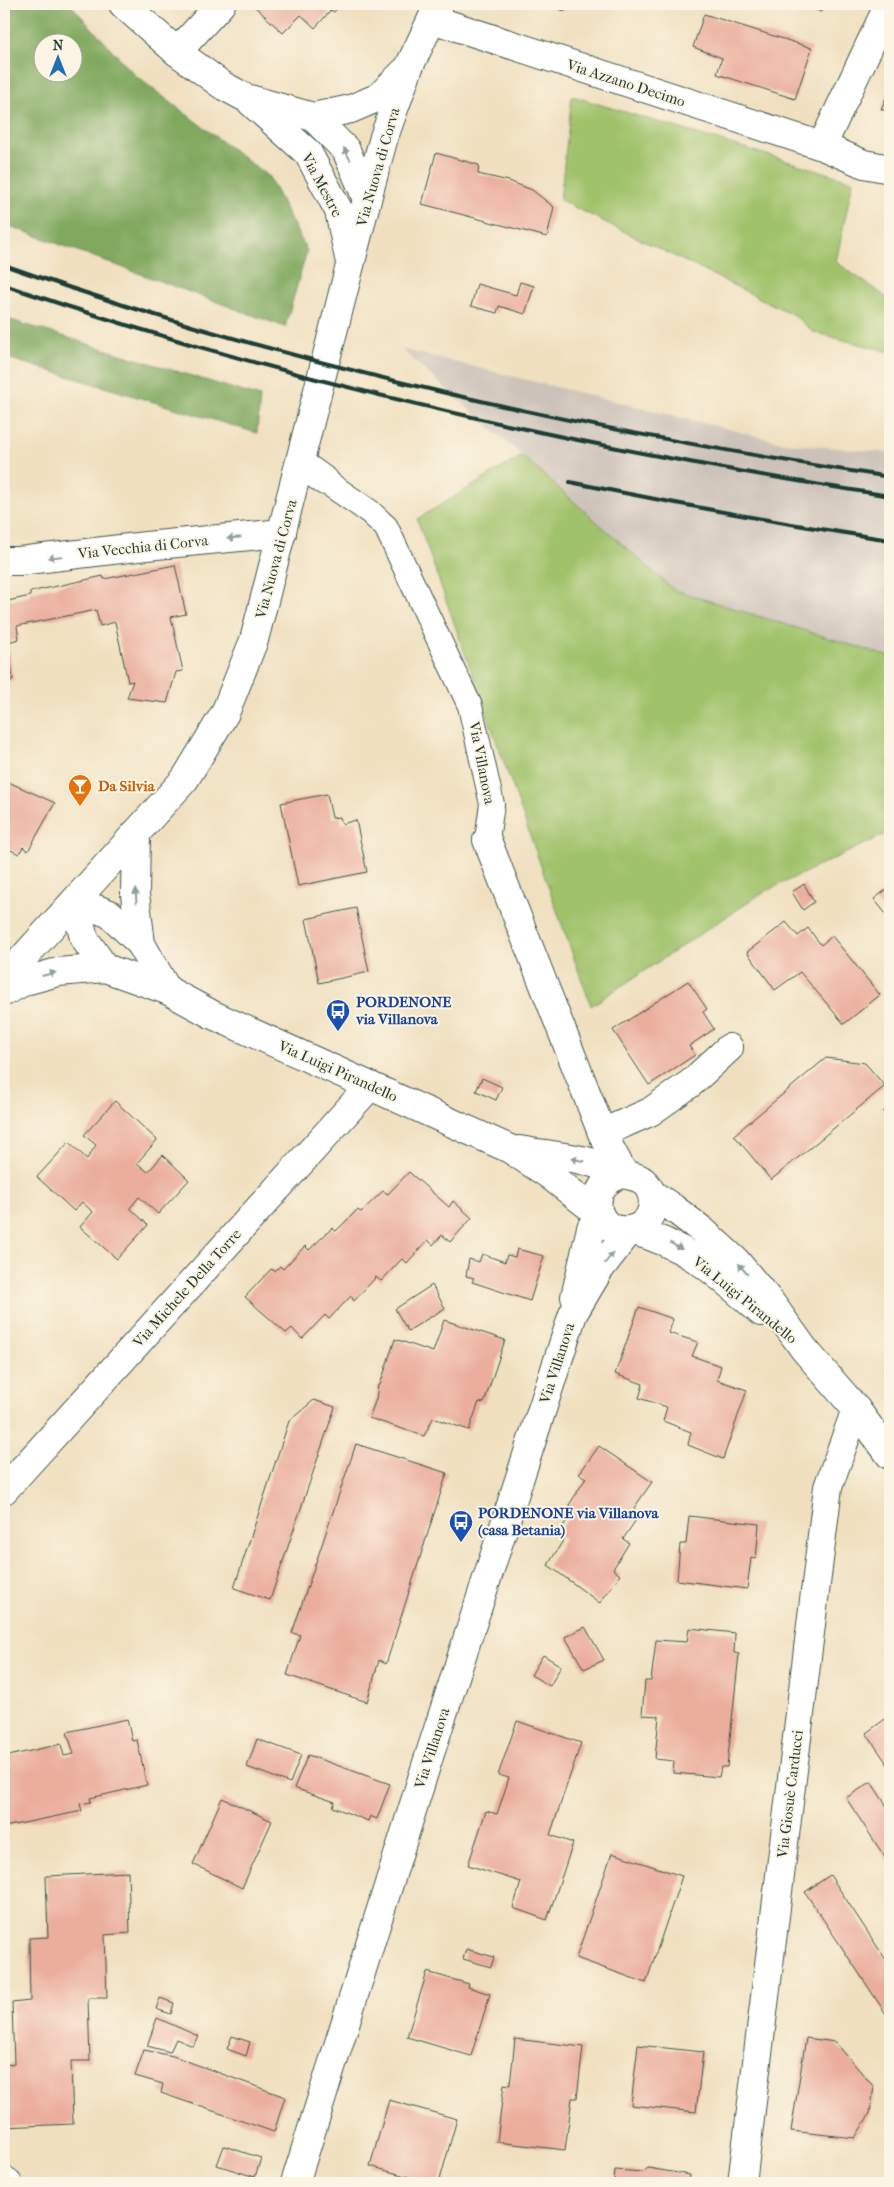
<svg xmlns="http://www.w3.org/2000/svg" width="894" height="2187" viewBox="0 0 894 2187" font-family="'IM FELL French Canon',serif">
<rect width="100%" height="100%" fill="#fcf5e5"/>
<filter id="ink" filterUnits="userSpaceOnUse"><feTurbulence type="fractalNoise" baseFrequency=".02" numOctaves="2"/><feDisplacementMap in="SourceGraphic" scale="10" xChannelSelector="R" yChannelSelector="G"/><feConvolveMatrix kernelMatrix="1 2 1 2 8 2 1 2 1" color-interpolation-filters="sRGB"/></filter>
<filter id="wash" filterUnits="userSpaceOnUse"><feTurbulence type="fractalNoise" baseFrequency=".0096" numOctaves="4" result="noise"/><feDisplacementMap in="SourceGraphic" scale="20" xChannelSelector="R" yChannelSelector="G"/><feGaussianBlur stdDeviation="1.12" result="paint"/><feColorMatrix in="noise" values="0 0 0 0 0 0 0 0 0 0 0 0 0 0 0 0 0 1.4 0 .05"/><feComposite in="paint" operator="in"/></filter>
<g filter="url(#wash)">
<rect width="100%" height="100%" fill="#f0e0c0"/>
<path fill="#cdc2b9" d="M401 349 785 443 890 453V657L674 590Z"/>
<g fill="#a0c26b" stroke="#608050">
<path d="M572 96 853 181 836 262 886 297 890 298V352L813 332 794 315 560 200Z"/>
<path d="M522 456 674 590 890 657V832L764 892 591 1006 417 519Z"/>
</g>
<g fill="#80a85f" stroke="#50724a" fill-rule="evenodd">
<path d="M4 4H70L136 76 269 177 307 251 285 327 4 224ZM42 42H72V72H42Z"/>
<path d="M4 318 260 397 257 433 4 357Z"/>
</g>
<g id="blocks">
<g fill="#ebae9d">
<path d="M252 4H341L334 12 331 10 315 28 301 15 283 33Z"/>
<path d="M547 4H568L564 11Z"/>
<path d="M800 4H825L821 12Z"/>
<path d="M704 14 812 48 795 99 717 74 722 58 693 47Z"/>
<path d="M890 89V113L881 109Z"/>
<path d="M436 153 479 165 478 174 509 181 532 190 554 207 547 237 422 204Z"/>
<path d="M520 282 534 286 525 314 499 306 497 313 471 306 477 284 516 295Z"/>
<path d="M175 565 186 614 171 617 183 671 176 672 167 703 127 698 133 681 128 682 115 622 100 626 96 610 17 626 19 639 8 642 13 680 4 682V612L10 611 8 601 30 596V592L103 576 104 579Z"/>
<path d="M4 780 55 803 28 851 23 847 19 854 4 847Z"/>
<path d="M327 794 332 818 340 817 342 824 356 820 367 872 298 886 281 803Z"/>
<path d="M804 884 814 902 803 910 792 892Z"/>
<path d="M890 887V919L874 899Z"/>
<path d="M356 908 369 972 319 983 306 919Z"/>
<path d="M786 922 798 936 808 928 821 945 832 936 880 995 844 1024 800 972 775 990 747 952Z"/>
<path d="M688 981 707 1009 703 1012 714 1029 689 1046 695 1055 649 1085 613 1030Z"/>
<path d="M826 1058 865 1063 885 1086 771 1180 734 1135Z"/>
<path d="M890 1070V1083L884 1075Z"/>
<path d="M482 1078 502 1087 496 1100 476 1091Z"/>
<path d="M115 1101 157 1140 137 1163 148 1172 163 1155 189 1180 158 1214 139 1197 130 1208 148 1225 117 1259 80 1227 93 1212 82 1202 74 1211 37 1177 69 1142 87 1159 96 1145 84 1135Z"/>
<path d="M890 1106V1120L883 1112Z"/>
<path d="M409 1172 449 1207 453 1201 472 1218 450 1242 442 1235 433 1245 428 1240 407 1263 402 1259 381 1281 376 1277 354 1301 351 1296 329 1319 325 1315 302 1339 292 1328 286 1333 245 1297 271 1269 275 1271 280 1266 283 1269 305 1246 309 1250 332 1228 336 1231 357 1210 361 1212 383 1191 388 1194Z"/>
<path d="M517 1249 544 1256 530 1301 472 1282 474 1278 466 1276 469 1259 479 1262 482 1254 505 1262 507 1255 515 1257Z"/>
<path d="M432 1285 445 1308 408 1331 395 1309Z"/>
<path d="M639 1307 673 1319 669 1333 698 1342 692 1356 721 1366 717 1380 747 1390 723 1459 688 1445 691 1432 663 1421 667 1407 639 1398 643 1384 615 1374Z"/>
<path d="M444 1320 505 1340 484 1403 479 1402 469 1430 433 1418 424 1436 369 1418 376 1399 378 1385H380L395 1339 433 1352Z"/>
<path d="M314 1400 335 1407 270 1600 234 1588 289 1421Z"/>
<path d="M356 1444 447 1473 386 1664 379 1660 367 1702 287 1675 300 1635 292 1633Z"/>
<path d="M599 1446 652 1482 634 1508 640 1514 623 1539 629 1543 613 1569 620 1575 600 1603 548 1565 564 1539 557 1535 575 1508 569 1505 586 1478 579 1474Z"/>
<path d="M689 1516 759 1524 756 1559 751 1558 747 1589 677 1580 680 1544H686Z"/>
<path d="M585 1627 604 1660 584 1669 565 1637Z"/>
<path d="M689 1628 735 1633 734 1653 739 1654 727 1767H721L719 1777 673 1773 674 1761 655 1759 659 1716 642 1715 645 1681H651L656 1640 687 1642Z"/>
<path d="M543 1655 561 1666 550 1686 531 1675Z"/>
<path d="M888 1717 890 1720V1768L866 1733Z"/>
<path d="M127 1719 132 1741 137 1740 147 1785 90 1798 91 1802 80 1804 82 1811 4 1827V1757L61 1744 64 1756 74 1754 67 1732Z"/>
<path d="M517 1721 581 1743 550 1835 573 1843 547 1920 513 1908 521 1882 468 1865 486 1811 497 1814 509 1778 498 1775Z"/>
<path d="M257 1739 301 1755 290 1783 247 1767Z"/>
<path d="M308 1755 390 1784 377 1819 370 1816 368 1821 333 1807 335 1802 294 1788Z"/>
<path d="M871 1782 890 1811V1865L846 1798Z"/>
<path d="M222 1798 272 1821 242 1888 193 1864Z"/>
<path d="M612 1853 682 1876 646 1983 576 1958Z"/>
<path d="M128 1872 130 1933 105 1935 107 1998H88L90 2061H71L73 2124 4 2127V2065L14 2064 12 2003 30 2001 29 1938 48 1937 46 1876Z"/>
<path d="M830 1875 890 1966V2020L805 1892Z"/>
<path d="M466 1949 494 1957 491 1967 463 1959Z"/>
<path d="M427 1972 469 1984 468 1987 490 1994 471 2056 407 2037Z"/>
<path d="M160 1998 174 2003 171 2014 156 2009Z"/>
<path d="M157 2018 198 2036 193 2046 176 2039 170 2052 147 2046Z"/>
<path d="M232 2036 250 2042 246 2056 227 2049Z"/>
<path d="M806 2038 835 2042 874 2087 870 2113 855 2138 791 2131Z"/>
<path d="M515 2039 583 2047 577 2098H572L565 2150 497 2142 504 2084 510 2085Z"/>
<path d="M638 2045 703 2052 696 2112 631 2105Z"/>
<path d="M144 2050 173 2056 285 2097 274 2132 161 2093 163 2084 135 2076Z"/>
<path d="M389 2100 457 2119 439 2183H430L370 2166Z"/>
<path d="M224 2146 261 2158 255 2177 217 2165Z"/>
<path d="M648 2168 690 2175 689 2183H614L615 2170 643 2172Z"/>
</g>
</g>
</g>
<g filter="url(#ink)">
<use href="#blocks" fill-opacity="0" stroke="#3e5549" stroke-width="1"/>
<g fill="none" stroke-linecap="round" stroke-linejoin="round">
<g stroke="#3e5549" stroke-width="26">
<path id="pedestrian" d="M325 481 370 512 386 527 470 706 492 804 487 840"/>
</g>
<g stroke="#3e5549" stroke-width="30">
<g id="minor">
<path d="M889 4 822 146 864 164 890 169"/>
<path d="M432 19 822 146"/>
<path d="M177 52 221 4"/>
<path d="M301 464 325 481"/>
<path d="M4 561H19L146 546 282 533"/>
<path d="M487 840 602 1133 624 1174"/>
<path d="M602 1133 650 1112 691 1083 729 1048"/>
<path d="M652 1194 673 1208 703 1231 735 1260 771 1303 804 1349 856 1409 890 1455"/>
<path d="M630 1230C688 1245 718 1274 761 1312"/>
<path d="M4 1490 370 1086"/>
<path d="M7 2182V2183"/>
<path d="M742 2183 828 1487 856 1409"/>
</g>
</g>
<g stroke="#3e5549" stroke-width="30">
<g id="tertiary">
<path d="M136 833 135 894 141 944 167 990"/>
<path d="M75 901 110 914 141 944"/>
<path d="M75 901 84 938 105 968"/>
<path d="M4 992 25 981 58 972 105 968 167 990 213 1015 510 1149 548 1174 599 1214"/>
<path d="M519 1150C541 1154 564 1156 586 1161 599 1164 610 1170 622 1174 630 1176 637 1176 643 1181 661 1197 653 1227 629 1230 592 1235 584 1182 624 1174"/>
<path d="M575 1297 591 1228 599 1214"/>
<path d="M295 2183 426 1766 573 1314 599 1270 630 1230"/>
</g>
</g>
<g stroke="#3e5549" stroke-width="30">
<g id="secondary">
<path d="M123 4 177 52 222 85 246 98 313 117 351 109 379 97 404 72"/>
<path d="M251 102 308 153 339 211 349 258"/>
<path d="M313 117 346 150 367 199"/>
<path d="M4 979 185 779 225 713 254 640 367 199 384 137 409 67 439 4"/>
</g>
</g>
<use href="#pedestrian" stroke="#fff" stroke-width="24"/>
<use href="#minor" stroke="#fff" stroke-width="28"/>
<use href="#tertiary" stroke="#fff" stroke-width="28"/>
<use href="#secondary" stroke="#fff" stroke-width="28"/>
<g stroke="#1f3d34" stroke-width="4">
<path d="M4 265C290 367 590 432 890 477"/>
<path d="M4 285C291 384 590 450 890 496"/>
<path d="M570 482C677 504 783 524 890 540"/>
</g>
</g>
<defs><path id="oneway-solid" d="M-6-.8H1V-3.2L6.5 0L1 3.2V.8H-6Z" transform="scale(1.25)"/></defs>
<g fill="#8f9e9a">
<use href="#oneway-solid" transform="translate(347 154) rotate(-118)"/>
<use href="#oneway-solid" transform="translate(234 538) rotate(175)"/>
<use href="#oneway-solid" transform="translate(55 557) rotate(173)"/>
<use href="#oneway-solid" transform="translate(136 896) rotate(-94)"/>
<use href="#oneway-solid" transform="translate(49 974) rotate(-15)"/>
<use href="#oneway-solid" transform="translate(578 1160) rotate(-169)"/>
<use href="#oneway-solid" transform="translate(676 1246) rotate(29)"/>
<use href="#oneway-solid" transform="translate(609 1258) rotate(-53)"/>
<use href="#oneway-solid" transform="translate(743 1269) rotate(-130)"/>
</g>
</g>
<defs>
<g id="bar-pin" transform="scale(1.25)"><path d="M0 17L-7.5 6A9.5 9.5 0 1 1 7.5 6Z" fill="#e8710a" stroke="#fcf5e5"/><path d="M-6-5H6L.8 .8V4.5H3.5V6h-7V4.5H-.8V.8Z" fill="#fff"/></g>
<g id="bus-pin" transform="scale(1.25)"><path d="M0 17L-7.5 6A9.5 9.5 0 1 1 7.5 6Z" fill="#1a4fb4" stroke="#fcf5e5"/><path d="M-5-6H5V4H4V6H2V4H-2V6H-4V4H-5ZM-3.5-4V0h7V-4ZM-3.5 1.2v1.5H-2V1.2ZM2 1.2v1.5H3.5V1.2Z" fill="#fff"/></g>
</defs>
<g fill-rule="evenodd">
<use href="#bar-pin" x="80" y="786"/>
<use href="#bus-pin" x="338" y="1011"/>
<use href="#bus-pin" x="461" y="1522"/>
</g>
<g text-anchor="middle" stroke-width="4" stroke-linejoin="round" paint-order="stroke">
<g font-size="15" fill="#1f3d34" stroke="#fcf5e5">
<text transform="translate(626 83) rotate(18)" y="5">Via Azzano Decimo</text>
<text transform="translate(378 167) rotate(-74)" y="5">Via Nuova di Corva</text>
<text transform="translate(322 185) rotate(62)" y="5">Via Mestre</text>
<text transform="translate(143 547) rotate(-6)" y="5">Via Vecchia di Corva</text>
<text transform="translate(276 559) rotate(-75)" y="5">Via Nuova di Corva</text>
<text transform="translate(482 763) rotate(79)" y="5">Via Villanova</text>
<text transform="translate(338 1071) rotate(24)" y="5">Via Luigi Pirandello</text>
<text transform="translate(187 1288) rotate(-48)" y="5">Via Michele Della Torre</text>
<text transform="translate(745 1300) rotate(39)" y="5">Via Luigi Pirandello</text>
<text transform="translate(557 1363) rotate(-72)" y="5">Via Villanova</text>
<text transform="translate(432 1748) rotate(-72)" y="5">Via Villanova</text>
<text transform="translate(790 1794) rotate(-83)" y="5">Via Giosuè Carducci</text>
</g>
<g font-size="15" font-weight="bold" fill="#c56008" stroke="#fcf5e5" text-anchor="start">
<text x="98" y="791">Da Silvia</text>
</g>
<g font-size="15" font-weight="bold" fill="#164399" stroke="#fcf5e5" text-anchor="start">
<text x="356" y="1007">PORDENONE<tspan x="356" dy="17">via Villanova</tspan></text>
<text x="478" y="1518">PORDENONE via Villanova<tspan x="478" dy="17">(casa Betania)</tspan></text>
</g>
</g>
<rect width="894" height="2187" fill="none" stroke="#fcf5e5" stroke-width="20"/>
<g transform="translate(58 58)"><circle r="24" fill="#fcf5e5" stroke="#a4ab9e"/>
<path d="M0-4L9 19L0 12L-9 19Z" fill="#1f6fb2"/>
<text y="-8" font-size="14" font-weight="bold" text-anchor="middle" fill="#1f3d34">N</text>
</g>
</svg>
